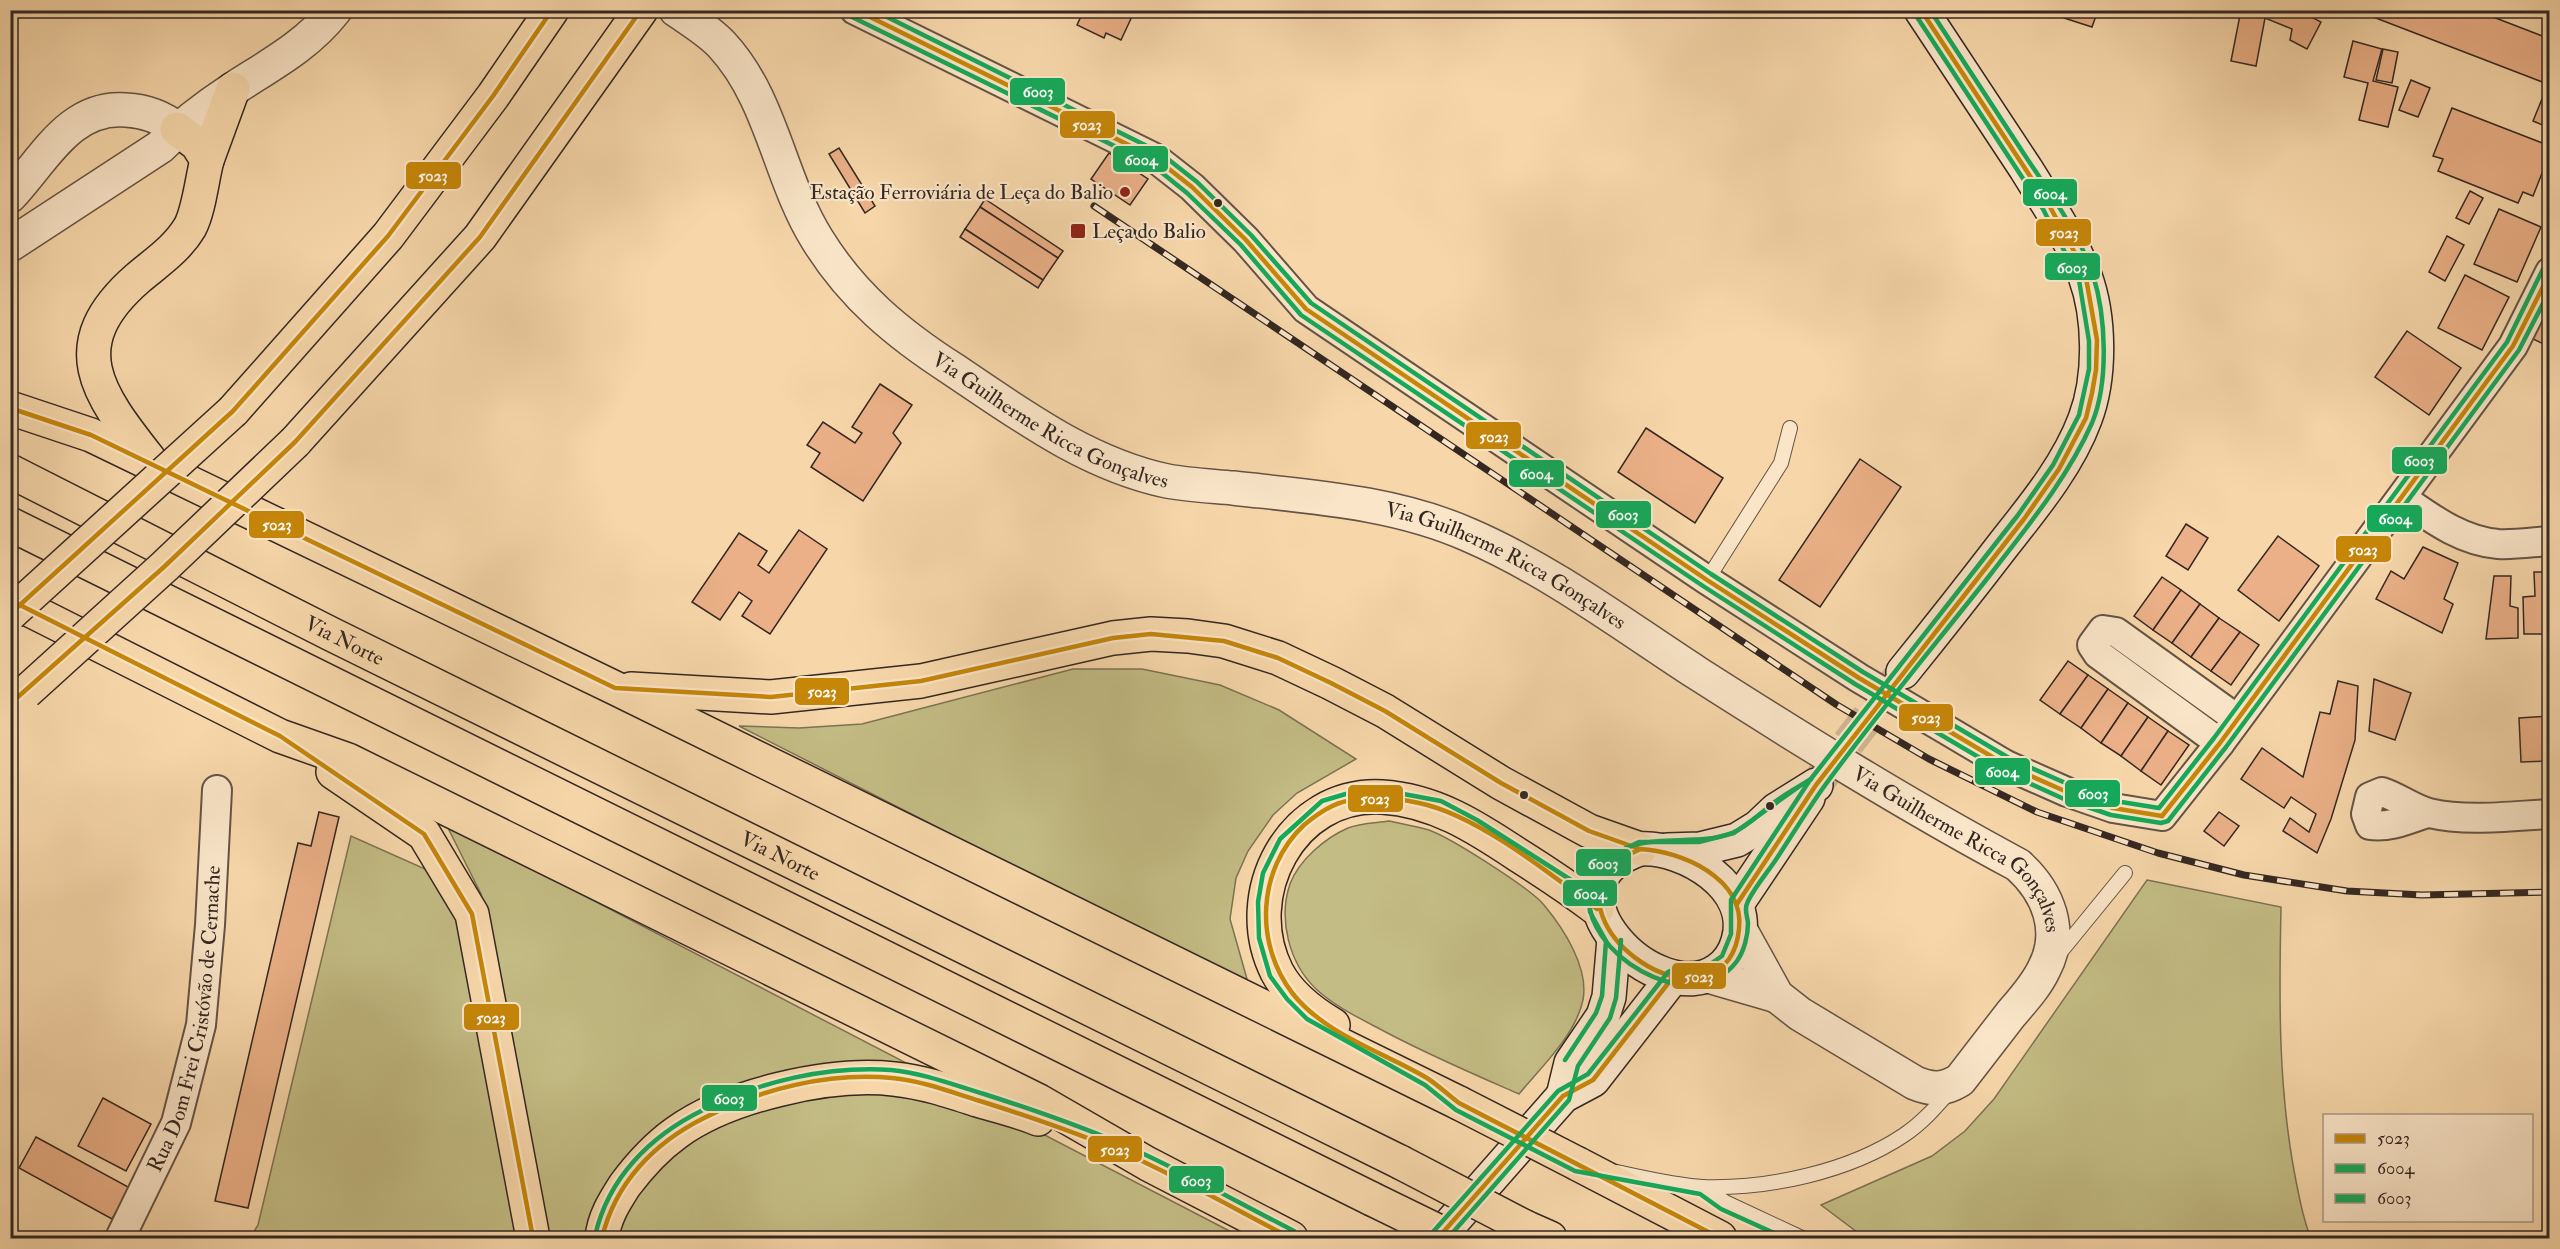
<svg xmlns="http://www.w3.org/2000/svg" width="2560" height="1249" viewBox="0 0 2560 1249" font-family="'IM FELL Double Pica',serif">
<rect width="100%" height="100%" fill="#f7d7aa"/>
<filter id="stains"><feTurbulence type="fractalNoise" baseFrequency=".00333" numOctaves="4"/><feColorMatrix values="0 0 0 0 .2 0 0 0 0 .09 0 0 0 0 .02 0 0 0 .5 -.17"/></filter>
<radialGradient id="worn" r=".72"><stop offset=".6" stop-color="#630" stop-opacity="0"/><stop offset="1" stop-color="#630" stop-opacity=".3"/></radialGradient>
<g fill="#c3bc84" stroke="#7c7253" stroke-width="1.5">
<path d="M1073 669H1142L1220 685 1279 710 1356 759 1297 793 1273 815 1248 851 1236 878 1230 919 1249 986 739 726 799 728 862 724Z"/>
<path d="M1389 821C1402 824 1416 826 1429 830 1451 838 1530 888 1544 905 1564 929 1589 968 1583 1000 1575 1036 1542 1066 1519 1094 1471 1073 1424 1053 1378 1028 1357 1017 1333 1005 1316 989 1289 963 1278 919 1290 884 1299 860 1325 838 1348 828 1360 823 1376 823 1389 821Z"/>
<path d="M446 824 1243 1238H250L258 1225 351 836 481 894Z"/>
<path d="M2147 880 2281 907C2279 999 2278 1091 2296 1181 2300 1200 2303 1220 2311 1238H1865L1821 1205 1932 1156 1965 1131 1994 1099Z"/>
</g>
<g fill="#ebb087" stroke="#342722" stroke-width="1.5">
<path d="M1084 10H1135L1121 40 1106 33 1104 38 1077 25Z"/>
<path d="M2067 10H2098L2092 27 2064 18Z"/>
<path d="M2241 10H2298L2321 22 2307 49 2290 40 2292 29 2265 18 2256 66 2231 61Z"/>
<path d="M2355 10H2475L2550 39V85Z"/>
<path d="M2353 41 2382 49 2373 81 2398 87 2388 127 2359 120 2368 83 2344 77Z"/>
<path d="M2383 49 2398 52 2392 83 2376 80Z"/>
<path d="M2411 80 2430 88 2418 117 2399 110Z"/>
<path d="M2542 99 2550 102V128L2533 121Z"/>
<path d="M2452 108 2550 146V153L2533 196 2523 192 2518 203 2438 171 2443 159 2433 156Z"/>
<path d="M839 148 875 206 865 213 829 154Z"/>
<path d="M1109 153 1148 179 1130 205 1091 179Z"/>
<path d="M2470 191 2483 198 2469 224 2456 218Z"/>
<path d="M985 199 1063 251 1058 258 980 207Z"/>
<path d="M980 207 1058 258 1043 280 965 229Z"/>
<path d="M2499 209 2541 227 2517 282 2474 264Z"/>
<path d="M965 229 1043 280 1038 288 960 237Z"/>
<path d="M2447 236 2464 245 2445 281 2429 272Z"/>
<path d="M2465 275 2509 297 2482 350 2438 328Z"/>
<path d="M2548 306 2550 307V347L2533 339Z"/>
<path d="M2407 331 2461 368 2429 415 2375 377Z"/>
<path d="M880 384 912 405 893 433 901 443 863 501 811 467 820 453 807 445 823 422 855 443 862 433 852 427Z"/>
<path d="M1646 428 1723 478 1695 523 1618 472Z"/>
<path d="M1860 459 1901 487 1820 607 1779 580Z"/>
<path d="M2186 524 2208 538 2188 570 2166 556Z"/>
<path d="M799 530 827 549 770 634 742 616 752 601 739 592 720 620 692 602 739 533 767 551 758 565 769 573Z"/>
<path d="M2278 536 2319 566 2279 621 2238 590Z"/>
<path d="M2423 547 2458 563 2444 599 2453 604 2442 633 2376 599 2391 571 2404 579Z"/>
<path d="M2534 572H2550V634H2524L2523 597 2535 596Z"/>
<path d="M2494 576H2511L2510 606 2518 608V638L2486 639Z"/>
<path d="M2162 577 2181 590 2153 630 2134 616Z"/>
<path d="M2181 590 2200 604 2172 643 2153 630Z"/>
<path d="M2200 604 2219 618 2191 657 2172 643Z"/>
<path d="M2219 618 2240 632 2211 671 2191 657Z"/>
<path d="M2240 632 2259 645 2231 685 2211 671Z"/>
<path d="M2068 661 2088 675 2060 714 2040 700Z"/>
<path d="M2088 675 2108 689 2081 728 2060 714Z"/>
<path d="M2546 677H2550V714L2543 713Z"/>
<path d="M2374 679 2411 693 2395 740 2369 731Z"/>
<path d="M2338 681 2358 686 2355 740 2331 819 2317 853 2283 831 2290 818 2309 832 2316 814 2291 797 2284 808 2241 779 2262 748 2303 777 2320 712 2330 714Z"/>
<path d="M2108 689 2128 703 2101 743 2081 728Z"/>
<path d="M2128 703 2148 717 2121 756 2101 743Z"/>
<path d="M2550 716V761L2521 762 2519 718Z"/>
<path d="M2148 717 2168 731 2141 771 2121 756Z"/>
<path d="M2168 731 2189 745 2161 785 2141 771Z"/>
<path d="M319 812 339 817 248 1208 215 1201 298 843 311 846Z"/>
<path d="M2219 812 2239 826 2224 846 2204 831Z"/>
<path d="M103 1098 151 1124 126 1171 78 1146Z"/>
<path d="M36 1137 130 1188 112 1219 19 1168Z"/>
</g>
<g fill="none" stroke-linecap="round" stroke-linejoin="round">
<path stroke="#d0b48f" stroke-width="33" stroke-dasharray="33 16" stroke-linecap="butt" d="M1818 782 1903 672"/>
<g stroke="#655344" stroke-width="16">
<g id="service">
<path d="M1707 580 1781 463 1790 428"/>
<path d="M2058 955 2125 873"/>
<path d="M1617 1172C1645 1178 1674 1185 1703 1187 1768 1189 1849 1172 1904 1135 1922 1123 1936 1107 1950 1091"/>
<path d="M1703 1187 1725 1202 1802 1238"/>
</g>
</g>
<g stroke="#655344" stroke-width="32">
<g id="minor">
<path d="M855 10 1155 158 1192 187 1246 240 1306 309 1707 580 1859 678 2006 765 2067 792 2113 808 2162 816 2220 743 2513 346 2550 272"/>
<path d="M2402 498C2431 518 2461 541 2498 544 2515 545 2533 542 2550 541"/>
<path d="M2220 743 2098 654 2092 645 2103 630 2116 632 2237 719"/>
<path d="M2427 813C2409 819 2389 828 2370 825L2366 814 2370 797 2382 792C2398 797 2413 809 2429 813 2468 822 2510 816 2550 814"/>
<path id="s1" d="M120 1238 176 1123 201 1025 210 925 217 790"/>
</g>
</g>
<g stroke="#655344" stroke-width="36">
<g id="tertiary">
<path id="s2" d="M676 10C692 21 709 31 722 45 772 99 779 178 817 239 852 296 898 334 954 370 1021 415 1087 464 1167 481 1188 485 1211 486 1233 488 1312 497 1395 502 1469 535 1550 570 1623 625 1697 673 1802 740 1908 806 2018 865 2048 892 2064 931 2044 969 2036 986 2023 1000 2011 1014 1994 1036 1977 1058 1960 1080 1944 1090 1932 1090 1915 1083L1800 1014 1777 996 1741 931"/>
<path d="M10 196C44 160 70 105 126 110 146 111 162 117 177 129"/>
<path d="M10 245 160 147C182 125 207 106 233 89 270 65 307 46 335 10"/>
<path d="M1708 976 1777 996"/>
</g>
</g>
<g stroke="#342722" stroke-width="36">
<g id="secondary">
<path d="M1903 672C1937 630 1971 587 2004 544 2034 506 2068 465 2085 419 2101 377 2100 317 2085 276 2071 238 2047 203 2026 169 1991 116 1956 63 1921 10"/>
<path d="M1640 849C1685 846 1754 888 1738 941 1735 952 1728 963 1718 970 1657 1013 1532 886 1640 849Z"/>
<path d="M1667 850 1700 849 1737 840 1758 827 1776 810 1816 785"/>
<path d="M1737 904 1808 798"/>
<path d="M1563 1096 1571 1063 1603 1016 1609 997 1614 939"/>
<path d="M1438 1238 1563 1096 1593 1080 1673 977"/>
</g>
</g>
<g stroke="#342722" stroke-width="36">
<g id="trunk">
<path d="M207 160 233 89"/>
<path d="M10 408 91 435 615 688 1459 1103"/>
<path d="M149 459C97 393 61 345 138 278 157 262 177 249 190 227 199 210 202 179 207 160L197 144 177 129"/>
<path id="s3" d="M10 471 331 634 1400 1162"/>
<path d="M10 524 1372 1199"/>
<path d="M10 600 280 736 348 760 1039 1101 1148 1164 1291 1238"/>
<path d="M631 689 771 697 921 681 1113 638 1151 634 1188 636 1224 641 1278 658 1331 683 1385 711 1501 783 1589 831 1640 849"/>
<path d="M333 772 424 834 472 914 533 1238"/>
<path d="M1333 1025C1311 1012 1289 995 1277 972 1238 895 1291 792 1382 797 1434 800 1476 827 1518 855 1545 872 1572 890 1597 909"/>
<path d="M1578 1164 1720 1238"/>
<path d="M1525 1227 1550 1238"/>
<path d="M602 1238C604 1218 614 1202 625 1185 640 1165 655 1148 676 1133 728 1095 830 1072 894 1079 923 1082 950 1091 977 1100 998 1106 1019 1111 1038 1119"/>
</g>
</g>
<g stroke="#342722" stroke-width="36">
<g id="motorway">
<path d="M233 411 388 236 493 96 552 10"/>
<path d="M295 442 480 237 641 10"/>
</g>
</g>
<use href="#service" stroke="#fae5c8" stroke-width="14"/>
<use href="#minor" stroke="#fae5c8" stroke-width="28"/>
<use href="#tertiary" stroke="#fae5c8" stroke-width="33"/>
<use href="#secondary" stroke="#fae5c8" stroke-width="33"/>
<use href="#trunk" stroke="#f7d7aa" stroke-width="33"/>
<use href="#motorway" stroke="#f7d7aa" stroke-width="33"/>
<g stroke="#342722" stroke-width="7">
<path id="rail" d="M1094 206 1837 705 1929 759 2037 812 2158 853 2244 875 2347 891 2422 895 2550 892"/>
</g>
<use href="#rail" stroke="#fae5c8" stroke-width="4.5" stroke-dasharray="14" stroke-linecap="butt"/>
<g stroke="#342722" stroke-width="36" stroke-linecap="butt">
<g id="trunk-bridge">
<path d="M1459 1103 1578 1164"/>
<path d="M1400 1162 1525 1227"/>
<path d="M1372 1199 1452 1238"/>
</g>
</g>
<g stroke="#342722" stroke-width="36" stroke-linecap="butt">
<g id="motorway-bridge">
<path d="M10 614 233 411"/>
<path d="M26 692 165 566 295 442"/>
</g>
</g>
<use href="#trunk-bridge" stroke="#f7d7aa" stroke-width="33"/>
<use href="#motorway-bridge" stroke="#f7d7aa" stroke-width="33"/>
<g stroke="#fae5c8" stroke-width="9">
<g id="bus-1">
<path d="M856 10 1155 158 1192 187 1246 240 1306 309 1707 580 1859 678 2006 765 2067 792 2113 808 2162 816"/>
<path d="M10 408 91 435 615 688 771 697 921 681 1113 638 1151 634 1224 641 1278 658 1331 683 1385 711 1501 783 1589 831 1640 849"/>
<path d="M10 600 280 736 424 834 472 914 533 1238"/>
<path d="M10 614 233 411 388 236 493 96 552 10"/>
<path d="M10 704 165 566 295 442 480 237 641 10"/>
<path d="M2162 816 2220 743 2513 346 2550 273"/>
<path d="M1640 849C1681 851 1745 878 1739 929 1738 940 1736 949 1729 959 1686 1018 1563 928 1609 868 1615 860 1631 854 1640 849Z"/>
<path d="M1737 904 1816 785 2024 519 2059 469 2086 418 2092 393 2096 370 2097 340 2086 278 2075 253 2049 205 1921 10"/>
<path d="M1597 909C1549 873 1477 815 1419 803 1396 798 1370 796 1347 801 1331 804 1316 815 1304 825 1257 869 1254 944 1293 994 1326 1035 1383 1052 1427 1078 1438 1085 1448 1095 1459 1103L1720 1238"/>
<path d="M602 1238C615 1183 654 1143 704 1118 761 1089 828 1072 892 1078 923 1081 951 1092 980 1101 1031 1117 1081 1134 1129 1155 1184 1180 1237 1210 1291 1238"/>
<path d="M1438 1238 1563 1096 1593 1080 1673 977"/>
</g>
</g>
<g stroke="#fae5c8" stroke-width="9">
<g id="bus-2">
<path d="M852 17 1151 164 1187 193 1241 245 1301 315 1703 586 1855 684 2002 771 2064 799 2111 815 2161 823 2168 821 2226 747 2519 350 2550 290"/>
<path d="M1811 779C1797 788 1783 795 1771 805 1758 815 1747 827 1732 833 1692 849 1636 827 1604 864 1597 872 1592 880 1590 892 1579 950 1691 1023 1737 961 1744 951 1748 936 1748 923 1747 915 1744 909 1748 901 1755 887 1766 874 1775 861 1791 837 1806 812 1823 788 1876 715 1934 646 1990 575 2027 527 2067 479 2092 423 2109 382 2106 316 2093 275 2079 233 2050 193 2026 157 1994 108 1962 59 1930 10"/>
<path d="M1602 903 1571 880 1477 820 1441 801 1382 790 1349 793 1322 801 1280 839 1263 873 1258 902 1259 938 1270 976 1287 999 1307 1019 1425 1085 1456 1110 1575 1171 1700 1194 1721 1209 1785 1238"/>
<path d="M1448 1238 1569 1100 1578 1066 1610 1018 1616 998 1621 940"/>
</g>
</g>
<g stroke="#fae5c8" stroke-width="9">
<g id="bus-3">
<path d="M873 10 1159 152 1197 182 1251 235 1311 303 1711 574 1863 672 2009 758 2070 785 2115 801 2159 808 2214 738 2507 342 2543 269"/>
<path d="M1565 1060 1596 1013 1602 996 1606 941 1590 912 1589 897 1591 885 1603 863 1616 853 1639 842H1699L1734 833 1797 788"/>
<path d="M1432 1233 1558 1091 1588 1074 1668 972 1672 970 1690 971 1703 969 1722 956 1731 934V900L1810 780 2018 515 2053 465 2079 415 2089 369V341L2079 280 2043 209 1915 14"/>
<path d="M595 1236C608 1178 650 1136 703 1110 760 1081 827 1066 891 1070 923 1073 954 1085 984 1094 1034 1110 1084 1127 1133 1149 1188 1174 1241 1204 1294 1231"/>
</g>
</g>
<use href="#bus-1" stroke="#c68608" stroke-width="4.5"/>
<use href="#bus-2" stroke="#15a95a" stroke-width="4.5"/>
<use href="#bus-3" stroke="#15a95a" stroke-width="4.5"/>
</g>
<g fill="#8f2418" stroke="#fae5c8" stroke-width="2">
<circle cx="1125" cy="192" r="6"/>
<rect x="1070" y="223" width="16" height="16" rx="3"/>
</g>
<g fill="#342722" stroke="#fae5c8" stroke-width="2">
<circle cx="1218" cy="203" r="5"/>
<circle cx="1524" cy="795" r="5"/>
<circle cx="1770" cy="806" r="5"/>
</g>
<g text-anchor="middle" stroke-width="4.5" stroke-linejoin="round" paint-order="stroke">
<g font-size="21" fill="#342722" stroke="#fae5c8" text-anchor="end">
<text x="1113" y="199">Estação Ferroviária de Leça do Balio</text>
<text x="1092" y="238" text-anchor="start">Leça do Balio</text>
</g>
<g font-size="21" fill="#342722" stroke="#fae5c8">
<text dy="7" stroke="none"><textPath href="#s2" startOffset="576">Via Guilherme Ricca Gonçalves</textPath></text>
<text dy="7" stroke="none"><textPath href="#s2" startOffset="1062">Via Guilherme Ricca Gonçalves</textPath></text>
<text dy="7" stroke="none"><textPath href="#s3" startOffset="375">Via Norte</textPath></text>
<text dy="7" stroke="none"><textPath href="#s2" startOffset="1602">Via Guilherme Ricca Gonçalves</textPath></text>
<text dy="7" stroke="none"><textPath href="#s3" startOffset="861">Via Norte</textPath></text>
<text dy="7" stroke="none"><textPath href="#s1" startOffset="232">Rua Dom Frei Cristóvão de Cernache</textPath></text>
</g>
</g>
<g stroke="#fae5c8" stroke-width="2">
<rect x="1009" y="77" width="57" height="29" rx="6" fill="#15a95a"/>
<rect x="1059" y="110" width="57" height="29" rx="6" fill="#c68608"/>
<rect x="1112" y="145" width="57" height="28" rx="6" fill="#15a95a"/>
<rect x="405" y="161" width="57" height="29" rx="6" fill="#c68608"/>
<rect x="2022" y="178" width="56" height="29" rx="6" fill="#15a95a"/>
<rect x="2035" y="218" width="57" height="29" rx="6" fill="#c68608"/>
<rect x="2044" y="252" width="57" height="29" rx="6" fill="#15a95a"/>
<rect x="1465" y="421" width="57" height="29" rx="6" fill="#c68608"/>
<rect x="2391" y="446" width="57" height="29" rx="6" fill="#15a95a"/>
<rect x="1508" y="459" width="57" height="29" rx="6" fill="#15a95a"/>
<rect x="1595" y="500" width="57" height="29" rx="6" fill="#15a95a"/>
<rect x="2366" y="504" width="57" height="29" rx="6" fill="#15a95a"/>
<rect x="248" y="510" width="57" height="29" rx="6" fill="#c68608"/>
<rect x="2335" y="535" width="57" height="28" rx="6" fill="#c68608"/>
<rect x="794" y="677" width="56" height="29" rx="6" fill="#c68608"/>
<rect x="1898" y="703" width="56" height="29" rx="6" fill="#c68608"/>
<rect x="1974" y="757" width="57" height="29" rx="6" fill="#15a95a"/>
<rect x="2064" y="779" width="57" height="29" rx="6" fill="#15a95a"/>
<rect x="1347" y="784" width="57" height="29" rx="6" fill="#c68608"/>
<rect x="1575" y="848" width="57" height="29" rx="6" fill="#15a95a"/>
<rect x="1562" y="879" width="56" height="28" rx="6" fill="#15a95a"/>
<rect x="1671" y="962" width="56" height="28" rx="6" fill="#c68608"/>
<rect x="463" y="1003" width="57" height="28" rx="6" fill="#c68608"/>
<rect x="701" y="1084" width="57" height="28" rx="6" fill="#15a95a"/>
<rect x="1087" y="1135" width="56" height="28" rx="6" fill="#c68608"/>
<rect x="1168" y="1165" width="57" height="29" rx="6" fill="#15a95a"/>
</g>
<g font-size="16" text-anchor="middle" font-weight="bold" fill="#fff">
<text x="1038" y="97">6003</text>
<text x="1087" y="130">5023</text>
<text x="1141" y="165">6004</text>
<text x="433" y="181">5023</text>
<text x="2050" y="199">6004</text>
<text x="2064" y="238">5023</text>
<text x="2072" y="273">6003</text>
<text x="1494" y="442">5023</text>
<text x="2419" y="466">6003</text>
<text x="1536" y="479">6004</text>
<text x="1623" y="520">6003</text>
<text x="2395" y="524">6004</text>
<text x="277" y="530">5023</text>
<text x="2363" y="555">5023</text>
<text x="822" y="697">5023</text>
<text x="1926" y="723">5023</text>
<text x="2002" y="777">6004</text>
<text x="2093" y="799">6003</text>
<text x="1375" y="804">5023</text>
<text x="1603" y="869">6003</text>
<text x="1590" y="899">6004</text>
<text x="1699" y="982">5023</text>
<text x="491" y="1023">5023</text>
<text x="729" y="1104">6003</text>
<text x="1115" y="1155">5023</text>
<text x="1196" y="1186">6003</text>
</g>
<rect width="2560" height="1249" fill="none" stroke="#f7d7aa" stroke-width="36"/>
<rect x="12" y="12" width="2536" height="1225" fill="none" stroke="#342722" stroke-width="3"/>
<rect x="18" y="18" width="2524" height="1213" fill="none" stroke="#342722" stroke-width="1.5"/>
<rect x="2323" y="1114" width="210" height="108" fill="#fae5c8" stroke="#ab9986" stroke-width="1.5"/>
<rect x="2335" y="1134" width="30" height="9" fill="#c68608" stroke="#ab9986" stroke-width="1.5"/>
<text x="2377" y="1144" font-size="18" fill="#342722">5023</text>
<rect x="2335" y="1164" width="30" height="9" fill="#15a95a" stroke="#ab9986" stroke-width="1.5"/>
<text x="2377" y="1174" font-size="18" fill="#342722">6004</text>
<rect x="2335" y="1194" width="30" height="9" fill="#15a95a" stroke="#ab9986" stroke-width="1.5"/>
<text x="2377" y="1204" font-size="18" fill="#342722">6003</text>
<rect width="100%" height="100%" filter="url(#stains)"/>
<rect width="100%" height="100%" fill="url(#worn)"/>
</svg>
